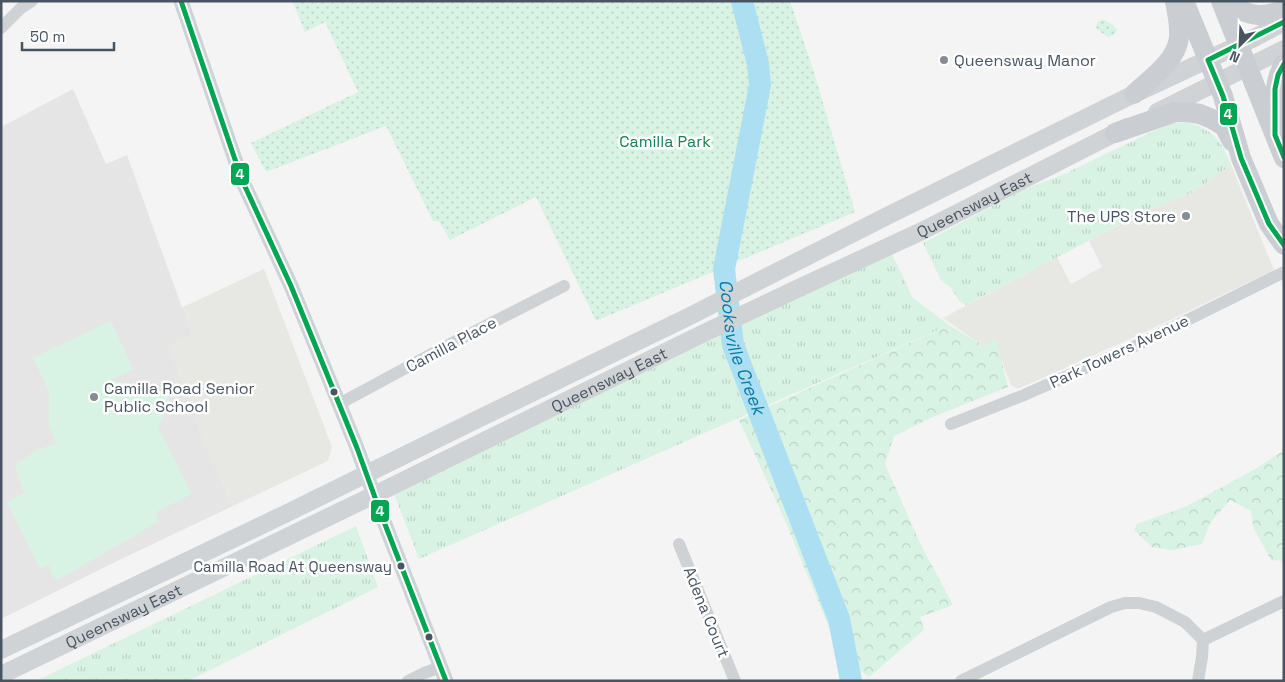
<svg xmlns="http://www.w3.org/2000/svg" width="1285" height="682" viewBox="0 0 1285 682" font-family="'Space Grotesk',sans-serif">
<defs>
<pattern id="grass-tufts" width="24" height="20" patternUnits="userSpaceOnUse" patternTransform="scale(1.25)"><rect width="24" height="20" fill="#d8f3e4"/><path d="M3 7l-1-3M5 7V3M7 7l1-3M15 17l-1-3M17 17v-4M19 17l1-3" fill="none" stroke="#bbd2c6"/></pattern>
<pattern id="forest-crowns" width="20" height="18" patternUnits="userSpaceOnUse" patternTransform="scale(1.25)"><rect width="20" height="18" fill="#d8f3e4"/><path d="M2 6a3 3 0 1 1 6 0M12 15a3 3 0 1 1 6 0" fill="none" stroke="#bbd2c6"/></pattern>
<pattern id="park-dots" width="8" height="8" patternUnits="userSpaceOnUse" patternTransform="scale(1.25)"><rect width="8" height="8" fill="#d8f3e4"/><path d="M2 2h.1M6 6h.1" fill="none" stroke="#bbd2c6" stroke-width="1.8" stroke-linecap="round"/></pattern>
</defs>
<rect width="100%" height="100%" fill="#f4f4f4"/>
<g fill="#e7e7e3">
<path d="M1231 165 1274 270 1143 333 1018 389 1011 385 995 343 986 348 943 318 1057 257 1071 284 1102 267 1089 241 1142 213 1191 193Z"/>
<path d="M264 269 332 447 328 461 233 506 206 447 167 347 192 335 181 308Z"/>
</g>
<path fill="#e5e5e6" d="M73 89 106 164 127 155 192 335 168 347 206 447 233 506 115 562 1 619V127Z"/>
<g fill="url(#grass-tufts)">
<path d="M1185 122C1198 125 1212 131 1220 143 1225 149 1228 158 1231 165L1191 193 1142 213 966 305 960 302 950 287 941 280 923 243 1022 190 1062 175 1162 127 1173 123Z"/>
<path d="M890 250 913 298 949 325 419 559 393 491Z"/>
<path d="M356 526 378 587 188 681H36Z"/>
</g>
<g fill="url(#forest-crowns)">
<path d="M949 325 984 346 996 338 1008 387 933 417 894 436 885 464 919 541 953 605 920 617 924 630 869 677 841 657 783 516 739 420Z"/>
<path d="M1284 450V561L1271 560 1253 527 1251 511 1230 500 1210 523 1202 544 1172 550 1152 547 1134 530 1137 524 1187 506 1257 468Z"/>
</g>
<g fill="url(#park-dots)">
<path d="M292 1H790L813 69 855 212 596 321 536 197 450 240 439 221H433L386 126 266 172 251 143 358 92 325 22 305 32Z"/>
<path d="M1104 20 1113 25 1117 30 1114 35 1108 37 1101 32 1096 28 1098 21Z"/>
</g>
<path fill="#d8f3e4" d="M111 321 133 369 111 380 167 393 170 402 158 427 192 494 156 512 158 522 59 579 53 577 49 565 40 569 7 502 24 493 15 465 38 449 56 444 49 423V392L33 358Z"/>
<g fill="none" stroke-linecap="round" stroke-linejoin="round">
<path stroke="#acdff1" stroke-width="22" id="s1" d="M742 1 758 64 760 85 724 269 733 345 839 619 851 681"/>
<g stroke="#cfd2d4" stroke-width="12">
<path d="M1 28 21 8 32 1"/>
<path d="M339 404 454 342 564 286"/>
<path d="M951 424 1024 395 1133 347 1284 272"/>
<path d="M679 544 735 681"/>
<path d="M1203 640 1284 601"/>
<path d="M408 681 424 673 441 667"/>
<path d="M961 681 1111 607 1125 603H1139L1156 607 1185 622 1203 640 1202 657 1198 681"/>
</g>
<path stroke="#cfd2d4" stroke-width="15" d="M181 1 242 180 291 286 318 352 357 448 381 514 446 681"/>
<g stroke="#d0d3d6" stroke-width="18">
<path d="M1157 112 1284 49"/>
<path d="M1 650 281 516 478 419 688 317 889 215 1134 94 1254 38 1284 22"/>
<path id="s2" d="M1 675 374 495 704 333 801 287 922 231 1127 127"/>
</g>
<g stroke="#caced2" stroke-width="20">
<path d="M1184 1 1223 96 1241 158 1269 224 1284 245"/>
<path d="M1221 1 1284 158"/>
<path d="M1229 1C1236 10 1252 16 1263 15 1270 14 1277 12 1284 11"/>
<path d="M1134 94C1150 79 1177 61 1179 37 1180 25 1177 13 1175 1"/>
<path d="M1275 126C1275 105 1273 82 1284 64"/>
<path d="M1115 133 1175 112H1187L1200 114 1212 119 1224 126 1232 141"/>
</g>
<g stroke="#fff" stroke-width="9">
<g id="bus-1">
<path d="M181 1 242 180 291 286 318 352 357 448 381 514 446 681"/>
<path d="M1284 22 1208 60 1223 96 1241 158 1269 224 1284 245"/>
<path d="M1284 64 1278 75 1275 89V135L1284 157"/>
</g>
</g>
<use href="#bus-1" stroke="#00a651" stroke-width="5"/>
</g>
<g fill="#858c94" stroke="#fff" stroke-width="2">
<circle cx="944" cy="60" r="5"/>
<circle cx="1186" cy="216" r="5"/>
<circle cx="94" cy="397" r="5"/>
</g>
<g fill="#495461" stroke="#fff" stroke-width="2">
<circle cx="334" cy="392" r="4.5"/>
<circle cx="401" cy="566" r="4.5"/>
<circle cx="429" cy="637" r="4.5"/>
</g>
<g text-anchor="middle" stroke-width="5" stroke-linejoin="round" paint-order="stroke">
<g font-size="15" fill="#495461" stroke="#fff" text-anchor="end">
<text x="392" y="572">Camilla Road At Queensway</text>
</g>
<g font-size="16" fill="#495461" stroke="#fff" text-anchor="start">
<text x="954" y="66">Queensway Manor</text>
<text x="1176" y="222" text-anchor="end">The UPS Store</text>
<text x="104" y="394">Camilla Road Senior<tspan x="104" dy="18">Public School</tspan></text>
</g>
<g font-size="16" fill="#148252" stroke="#fff">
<text x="665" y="147">Camilla Park</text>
</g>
<g font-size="16" fill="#495461" stroke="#fff">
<text dy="6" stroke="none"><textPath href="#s2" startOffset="1081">Queensway East</textPath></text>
<text transform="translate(451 344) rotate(-28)" y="6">Camilla Place</text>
<text transform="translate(1119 351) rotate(-25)" y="6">Park Towers Avenue</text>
<text dy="6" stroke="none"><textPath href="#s2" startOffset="676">Queensway East</textPath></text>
<text transform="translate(707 612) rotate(68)" y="6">Adena Court</text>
<text dy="6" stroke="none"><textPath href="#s2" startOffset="136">Queensway East</textPath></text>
</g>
<g font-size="18" font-style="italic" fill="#087ba6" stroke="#fff">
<text dy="6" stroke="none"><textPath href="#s1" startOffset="354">Cooksville Creek</textPath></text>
</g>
</g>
<g stroke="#fff" stroke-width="2">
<rect x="1219" y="102" width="19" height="24" rx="5" fill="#00a651"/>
<rect x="230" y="162" width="20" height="24" rx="5" fill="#00a651"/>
<rect x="370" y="499" width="20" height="24" rx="5" fill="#00a651"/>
</g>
<g font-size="14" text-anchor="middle" font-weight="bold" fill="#fff">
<text x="1228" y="119">4</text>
<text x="240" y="179">4</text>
<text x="380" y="516">4</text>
</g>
<rect width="1285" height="682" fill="none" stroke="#495461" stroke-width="5"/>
<g transform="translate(1240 45) rotate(204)" stroke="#ffffff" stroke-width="4" paint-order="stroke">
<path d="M0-4L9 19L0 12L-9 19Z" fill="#495461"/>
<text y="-8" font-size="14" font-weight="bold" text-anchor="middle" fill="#495461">N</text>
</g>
<path d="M22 42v8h92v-8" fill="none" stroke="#495461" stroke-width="2.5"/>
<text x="30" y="42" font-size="15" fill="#495461" stroke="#ffffff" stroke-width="4" paint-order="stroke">50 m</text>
</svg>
